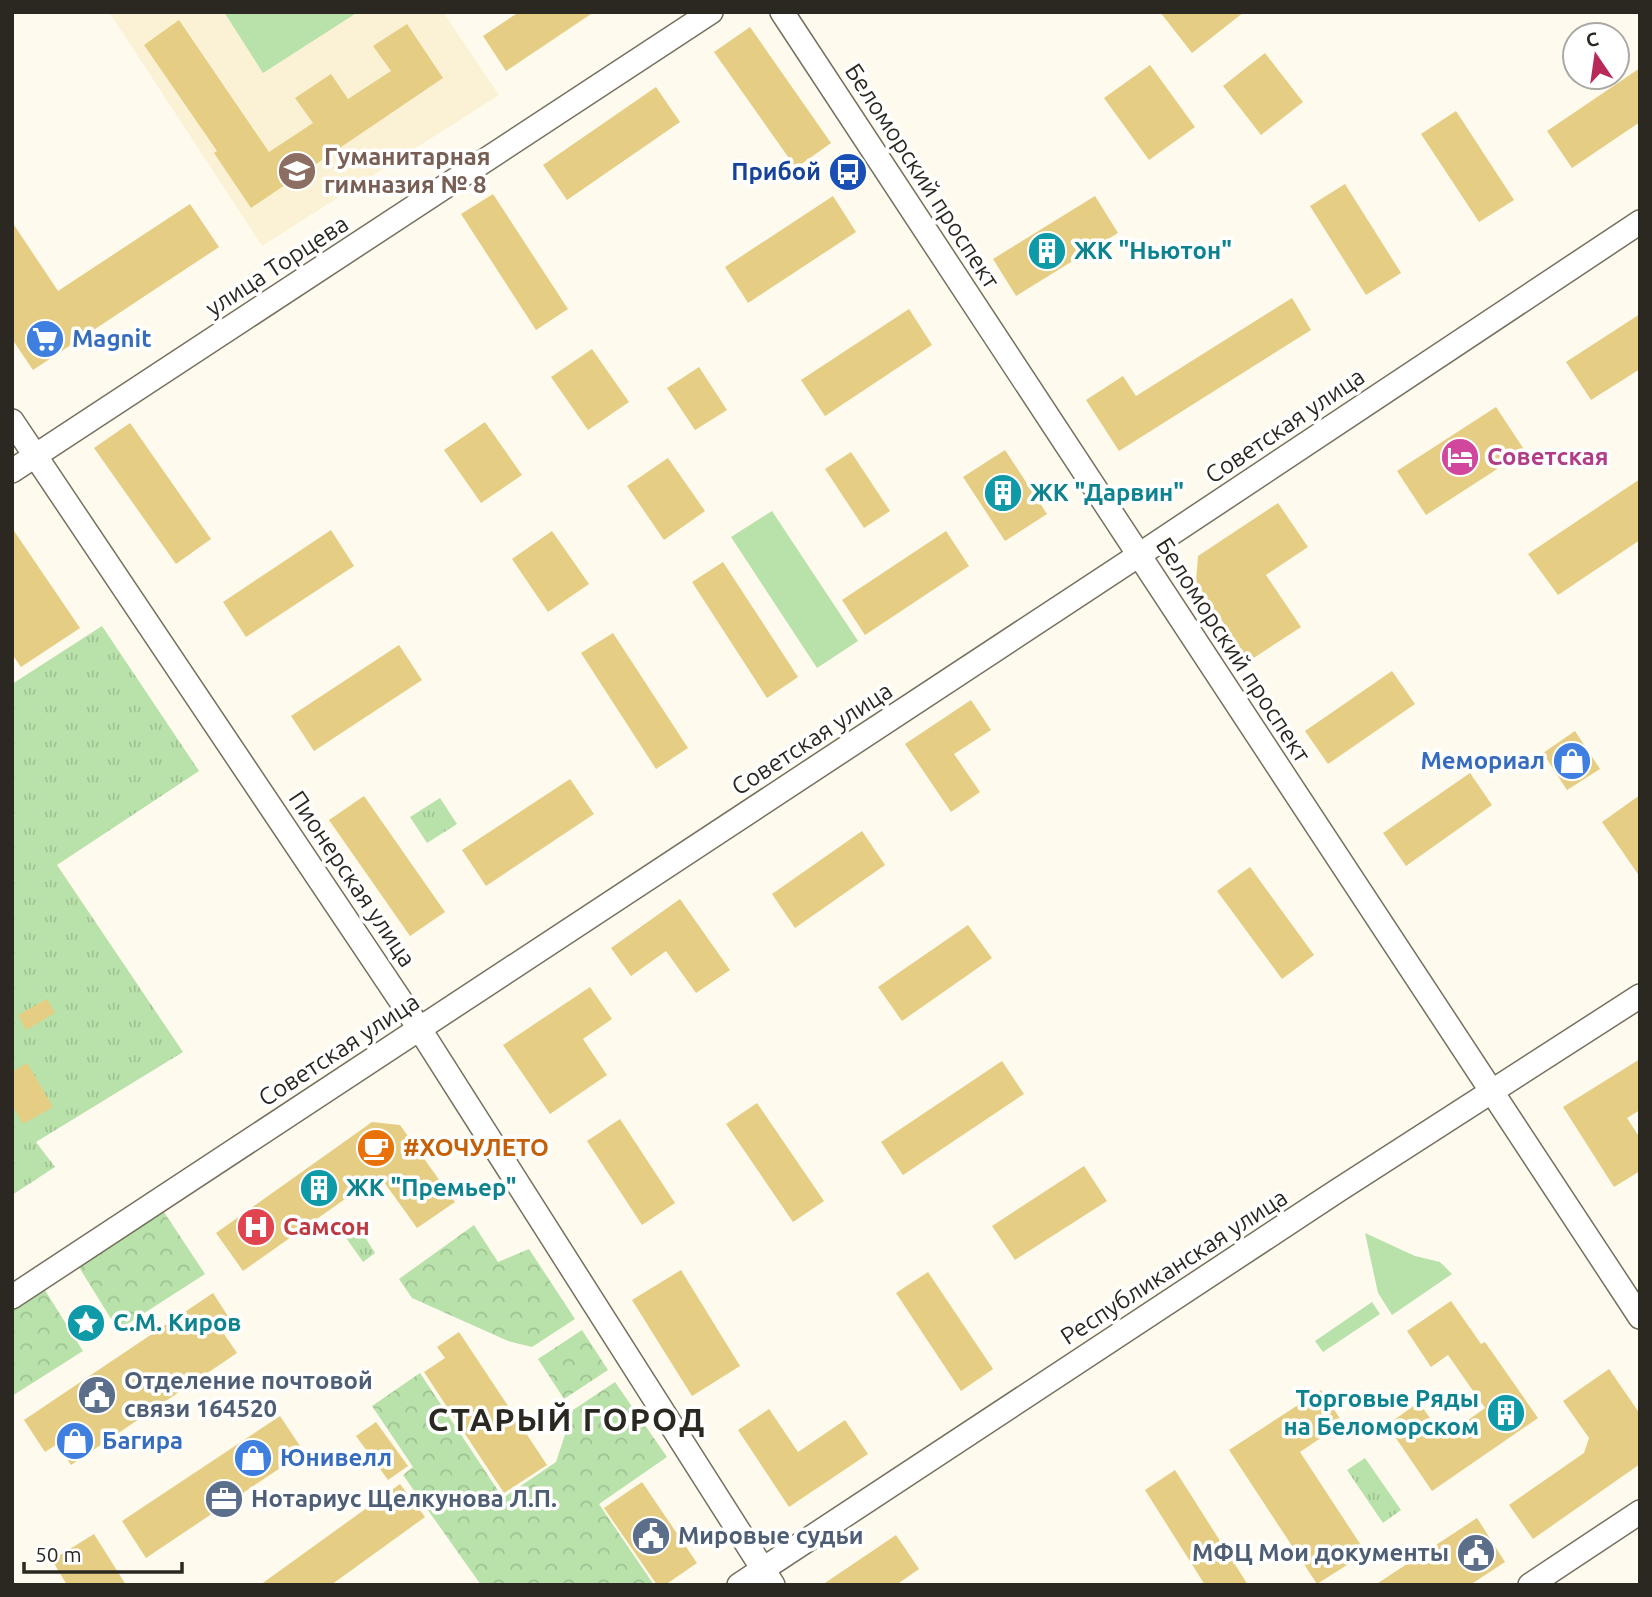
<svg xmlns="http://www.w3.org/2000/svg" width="1652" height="1597" viewBox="0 0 1652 1597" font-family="Ubuntu,sans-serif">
<defs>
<pattern id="forest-crowns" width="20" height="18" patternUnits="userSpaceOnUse" patternTransform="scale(1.75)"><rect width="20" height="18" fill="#b9e2ab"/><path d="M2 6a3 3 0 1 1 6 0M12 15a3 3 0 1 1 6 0" fill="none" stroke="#9fc293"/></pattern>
<pattern id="park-tufts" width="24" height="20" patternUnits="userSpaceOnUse" patternTransform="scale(1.75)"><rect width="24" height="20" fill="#b9e2ab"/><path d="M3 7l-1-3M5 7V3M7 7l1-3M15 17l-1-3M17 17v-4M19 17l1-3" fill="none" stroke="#9fc293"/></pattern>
</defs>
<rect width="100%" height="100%" fill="#fefaee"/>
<path fill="#fbf2d6" d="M109 12H443L499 95 262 246Z"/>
<g fill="#b9e2ab">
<path d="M224 12H358L263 73Z"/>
<path d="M772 511 858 641 817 668 731 537Z"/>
<path d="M1365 1233 1415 1256 1440 1262 1452 1274 1392 1315 1378 1293Z"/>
<path d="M1372 1302 1380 1314 1323 1352 1315 1341Z"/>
</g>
<g fill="url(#forest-crowns)">
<path d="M162 1209 205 1274 118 1330 77 1264Z"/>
<path d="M474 1225 498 1262 529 1249 575 1319 532 1347 508 1341 412 1298 399 1279Z"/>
<path d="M43 1287 83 1351 12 1396V1307Z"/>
<path d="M582 1330 608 1370 564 1399 538 1359Z"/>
<path d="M420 1373 503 1498 556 1462 573 1410 615 1382 667 1457 599 1504 654 1585H481L403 1475 413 1467 372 1406Z"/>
</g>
<g fill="url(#park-tufts)">
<path d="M102 626 199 771 57 865 183 1052 36 1142 55 1167 12 1195V684Z"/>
<path d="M440 798 457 824 427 843 410 817Z"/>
<path d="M358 1226 375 1253 363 1262 344 1235Z"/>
<path d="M1365 1458 1401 1510 1383 1523 1347 1470Z"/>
</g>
<g fill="#e5ce83">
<path d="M519 12H594L506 71 483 36Z"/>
<path d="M1160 12H1244L1192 53Z"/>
<path d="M179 20 269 152 313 123 295 98 331 74 348 99 391 71 373 46 407 24 443 78 251 208 214 153 217 151 144 45Z"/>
<path d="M750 27 831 143 796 168 714 52Z"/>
<path d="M1265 53 1303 102 1261 135 1223 86Z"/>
<path d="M1150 65 1195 127 1149 160 1104 98Z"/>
<path d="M1640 68V122L1572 168 1547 131Z"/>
<path d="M656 87 680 122 567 200 543 165Z"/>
<path d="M1456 111 1514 200 1479 222 1421 134Z"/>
<path d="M1345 184 1401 273 1366 295 1310 206Z"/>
<path d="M493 194 568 309 536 330 461 214Z"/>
<path d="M833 196 856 232 748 303 725 267Z"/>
<path d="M1095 196 1118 233 1016 296 993 259Z"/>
<path d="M190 204 219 247 33 370 12 339V222L58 291Z"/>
<path d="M1292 298 1311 330 1119 451 1086 400 1123 376 1136 396Z"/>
<path d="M909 309 932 345 825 416 801 380Z"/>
<path d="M1640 314V369L1591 400 1566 362Z"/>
<path d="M592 349 629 402 588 430 551 377Z"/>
<path d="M699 367 727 410 695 430 667 388Z"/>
<path d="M1496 407 1525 451 1426 515 1397 471Z"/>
<path d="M485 422 522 475 481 503 444 450Z"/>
<path d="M130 423 211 539 176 564 94 448Z"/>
<path d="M1005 450 1047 514 1005 541 963 477Z"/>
<path d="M851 452 890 511 864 528 825 469Z"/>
<path d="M668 458 705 511 664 540 627 486Z"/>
<path d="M1640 479V540L1558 595 1528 554Z"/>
<path d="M1278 503 1308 547 1266 575 1301 627 1249 661 1196 582 1198 556Z"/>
<path d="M12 528 80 628 21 667 12 654Z"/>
<path d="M331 530 354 566 246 637 223 602Z"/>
<path d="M552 531 589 584 548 612 512 559Z"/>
<path d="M946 531 969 566 865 635 842 600Z"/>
<path d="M723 562 798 677 767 698 692 582Z"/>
<path d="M613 633 688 748 656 769 581 653Z"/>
<path d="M399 645 422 680 314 751 291 716Z"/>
<path d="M1392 671 1415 704 1328 764 1305 731Z"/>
<path d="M971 700 991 730 954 754 980 792 951 812 905 744Z"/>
<path d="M1575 731 1600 769 1567 790 1543 753Z"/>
<path d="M1470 773 1492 805 1406 866 1383 833Z"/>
<path d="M570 779 594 814 486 886 462 850Z"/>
<path d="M1640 795V877L1602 822Z"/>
<path d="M364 796 445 912 410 936 329 820Z"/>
<path d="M862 831 885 865 795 928 772 894Z"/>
<path d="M1250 867 1314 955 1282 979 1217 891Z"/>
<path d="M680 899 730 970 696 993 666 951 631 976 611 948Z"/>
<path d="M968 925 992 958 902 1021 878 987Z"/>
<path d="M590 987 612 1019 583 1039 607 1075 550 1114 503 1045Z"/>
<path d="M47 999 55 1013 26 1030 18 1015Z"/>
<path d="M1640 1059V1110L1627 1118 1640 1138V1171L1614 1187 1563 1107Z"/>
<path d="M1002 1061 1024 1094 903 1175 881 1142Z"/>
<path d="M27 1063 53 1107 23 1124 12 1105V1072Z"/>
<path d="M757 1103 824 1201 793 1222 726 1124Z"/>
<path d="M620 1119 675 1203 642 1225 587 1141Z"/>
<path d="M372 1122 400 1125 455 1202 417 1228 379 1175 243 1271 216 1233Z"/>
<path d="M1084 1166 1107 1201 1015 1260 992 1226Z"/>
<path d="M681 1270 740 1366 692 1396 632 1300Z"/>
<path d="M928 1272 993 1369 961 1391 896 1293Z"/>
<path d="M213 1293 235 1327 224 1334 237 1353 71 1465 57 1444 45 1452 24 1420Z"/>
<path d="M1451 1301 1481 1344 1485 1342 1538 1418 1432 1491 1387 1425 1419 1402 1443 1438 1485 1408 1448 1355 1431 1367 1407 1331Z"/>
<path d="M459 1332 547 1465 504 1493 424 1372 445 1358 437 1347Z"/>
<path d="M1609 1369 1640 1414V1464L1533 1539 1509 1505 1584 1453 1589 1438 1563 1401Z"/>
<path d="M1321 1390 1343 1423 1300 1452 1366 1553 1317 1584 1229 1450Z"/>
<path d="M769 1409 798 1452 845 1420 868 1454 789 1507 738 1430Z"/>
<path d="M280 1416 304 1452 146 1558 122 1521Z"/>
<path d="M376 1422 408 1466 388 1480 356 1436Z"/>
<path d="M1175 1470 1248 1585H1205L1145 1490Z"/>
<path d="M642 1482 697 1563 665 1585H657L604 1508Z"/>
<path d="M400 1484 425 1517 331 1585H260Z"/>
<path d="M1477 1518 1505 1562 1470 1585H1375Z"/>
<path d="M94 1534 126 1585H67L52 1560Z"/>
<path d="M896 1535 919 1569 896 1585H822Z"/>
</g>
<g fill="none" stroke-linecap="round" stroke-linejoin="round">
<g stroke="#76705e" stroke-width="26">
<g id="minor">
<path d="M782 12 1640 1317"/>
<path d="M12 421 419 1028 773 1585"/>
<path d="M12 471 711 12"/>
<path d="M12 1297 1139 555 1640 222"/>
<path d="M739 1585 1337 1191 1640 996"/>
<path d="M1530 1585 1640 1512"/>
</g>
</g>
<use href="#minor" stroke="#fff" stroke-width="23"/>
</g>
<defs>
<g id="school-disc" transform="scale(2.0125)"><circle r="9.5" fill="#8d6e63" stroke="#fff"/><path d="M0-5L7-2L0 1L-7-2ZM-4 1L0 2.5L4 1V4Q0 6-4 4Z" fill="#fff"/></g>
<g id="bus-disc" transform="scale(2.0125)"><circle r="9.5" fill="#1a4fb4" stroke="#fff"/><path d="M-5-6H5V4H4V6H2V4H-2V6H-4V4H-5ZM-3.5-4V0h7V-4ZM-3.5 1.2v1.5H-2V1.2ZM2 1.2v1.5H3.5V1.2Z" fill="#fff"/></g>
<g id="building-disc" transform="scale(2.0125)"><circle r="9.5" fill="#0f9aa8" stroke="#fff"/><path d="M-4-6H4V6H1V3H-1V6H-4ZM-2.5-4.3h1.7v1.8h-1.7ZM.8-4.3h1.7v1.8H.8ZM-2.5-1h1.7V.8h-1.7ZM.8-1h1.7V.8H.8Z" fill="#fff"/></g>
<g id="supermarket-disc" transform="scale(2.0125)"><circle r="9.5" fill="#3f7fe0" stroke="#fff"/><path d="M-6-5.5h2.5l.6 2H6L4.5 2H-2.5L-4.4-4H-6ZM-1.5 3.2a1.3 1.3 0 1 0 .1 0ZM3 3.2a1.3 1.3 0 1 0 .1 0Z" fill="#fff"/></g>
<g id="hotel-disc" transform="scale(2.0125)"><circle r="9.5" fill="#d1479c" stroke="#fff"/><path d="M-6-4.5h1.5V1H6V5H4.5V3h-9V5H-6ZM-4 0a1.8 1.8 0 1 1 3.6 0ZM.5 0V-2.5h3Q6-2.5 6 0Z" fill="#fff"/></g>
<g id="shop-disc" transform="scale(2.0125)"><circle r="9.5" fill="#3f7fe0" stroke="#fff"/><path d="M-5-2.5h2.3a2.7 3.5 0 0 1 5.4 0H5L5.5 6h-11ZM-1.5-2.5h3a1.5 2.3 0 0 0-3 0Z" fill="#fff"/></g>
<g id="cafe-disc" transform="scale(2.0125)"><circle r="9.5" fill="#e8710a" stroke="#fff"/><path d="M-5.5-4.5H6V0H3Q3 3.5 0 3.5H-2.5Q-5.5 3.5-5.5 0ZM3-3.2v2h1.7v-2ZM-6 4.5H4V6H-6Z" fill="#fff"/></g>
<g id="hospital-disc" transform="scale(2.0125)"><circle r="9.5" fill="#e0444e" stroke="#fff"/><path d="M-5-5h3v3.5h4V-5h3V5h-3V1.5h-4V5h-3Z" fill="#fff"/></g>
<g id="sight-disc" transform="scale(2.0125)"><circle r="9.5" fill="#0f9aa8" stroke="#fff"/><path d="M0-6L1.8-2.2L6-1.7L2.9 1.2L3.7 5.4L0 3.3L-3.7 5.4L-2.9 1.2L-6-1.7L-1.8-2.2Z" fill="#fff"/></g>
<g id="civic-disc" transform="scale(2.0125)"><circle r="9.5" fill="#5c6f8a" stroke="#fff"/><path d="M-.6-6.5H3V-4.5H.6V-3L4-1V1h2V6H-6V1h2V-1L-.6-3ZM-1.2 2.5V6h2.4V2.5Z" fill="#fff"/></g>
<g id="office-disc" transform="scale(2.0125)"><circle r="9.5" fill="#5c6f8a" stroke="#fff"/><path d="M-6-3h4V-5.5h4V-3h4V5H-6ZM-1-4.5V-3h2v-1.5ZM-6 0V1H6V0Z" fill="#fff"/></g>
</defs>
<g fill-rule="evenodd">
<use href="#school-disc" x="297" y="171"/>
<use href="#bus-disc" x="848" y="172"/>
<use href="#building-disc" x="1047" y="251"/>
<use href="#supermarket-disc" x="45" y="339"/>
<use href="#hotel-disc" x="1460" y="457"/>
<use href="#building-disc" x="1003" y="493"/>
<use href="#shop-disc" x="1572" y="761"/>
<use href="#cafe-disc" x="376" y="1148"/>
<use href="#building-disc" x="319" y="1188"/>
<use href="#hospital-disc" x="256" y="1227"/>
<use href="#sight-disc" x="86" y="1323"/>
<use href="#civic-disc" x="97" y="1395"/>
<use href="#building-disc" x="1506" y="1413"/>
<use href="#shop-disc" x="75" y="1441"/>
<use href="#shop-disc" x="253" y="1458"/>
<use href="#office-disc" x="224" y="1499"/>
<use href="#civic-disc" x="651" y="1536"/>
<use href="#civic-disc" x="1476" y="1553"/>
</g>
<g text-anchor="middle" stroke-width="7" stroke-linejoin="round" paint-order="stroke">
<g font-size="24" font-weight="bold" fill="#785e54" stroke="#fff" text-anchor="start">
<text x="324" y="165">Гуманитарная<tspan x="324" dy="28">гимназия № 8</tspan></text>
</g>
<g font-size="24" font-weight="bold" fill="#164399" stroke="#fff" text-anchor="end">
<text x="821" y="180">Прибой</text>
</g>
<g font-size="24" fill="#2a2820" stroke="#fff">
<text transform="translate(922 176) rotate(57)" y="8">Беломорский проспект</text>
<text transform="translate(277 266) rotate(-33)" y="8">улица Торцева</text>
<text transform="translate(1285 426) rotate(-34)" y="8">Советская улица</text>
<text transform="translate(1233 650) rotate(57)" y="8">Беломорский проспект</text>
<text transform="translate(812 739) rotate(-33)" y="8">Советская улица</text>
<text transform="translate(352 879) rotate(56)" y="8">Пионерская улица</text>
<text transform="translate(339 1050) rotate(-33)" y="8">Советская улица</text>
<text transform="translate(1174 1267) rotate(-33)" y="8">Республиканская улица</text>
</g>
<g font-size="24" font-weight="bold" fill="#0d838f" stroke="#fff" text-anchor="start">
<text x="1074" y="259">ЖК "Ньютон"</text>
<text x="1030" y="501">ЖК "Дарвин"</text>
<text x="346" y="1196">ЖК "Премьер"</text>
<text x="113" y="1331">С.М. Киров</text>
<text x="1479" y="1407" text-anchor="end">Торговые Ряды<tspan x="1479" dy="28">на Беломорском</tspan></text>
</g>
<g font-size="24" font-weight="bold" fill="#366cbe" stroke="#fff" text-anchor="start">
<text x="72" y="347">Magnit</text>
<text x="1545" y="769" text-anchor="end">Мемориал</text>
<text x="102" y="1449">Багира</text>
<text x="280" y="1466">Юнивелл</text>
</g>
<g font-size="24" font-weight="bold" fill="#b23c85" stroke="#fff" text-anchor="start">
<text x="1487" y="465">Советская</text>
</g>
<g font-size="24" font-weight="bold" fill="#c56008" stroke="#fff" text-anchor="start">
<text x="403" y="1156">#ХОЧУЛЕТО</text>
</g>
<g font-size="24" font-weight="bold" fill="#be3a42" stroke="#fff" text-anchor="start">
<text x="283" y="1235">Самсон</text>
</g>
<g font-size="24" font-weight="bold" fill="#4e5e75" stroke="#fff" text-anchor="start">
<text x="124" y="1389">Отделение почтовой<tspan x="124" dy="28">связи 164520</tspan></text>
<text x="251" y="1507">Нотариус Щелкунова Л.П.</text>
<text x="678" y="1544">Мировые судьи</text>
<text x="1449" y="1561" text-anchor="end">МФЦ Мои документы</text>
</g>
<g font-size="32" font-weight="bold" letter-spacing="2" fill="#2a2820" stroke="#fff">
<text x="567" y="1431">СТАРЫЙ ГОРОД</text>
</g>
</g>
<rect width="1652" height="1597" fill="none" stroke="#2a2820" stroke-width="28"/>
<g transform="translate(1596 56) rotate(347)"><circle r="33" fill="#ffffff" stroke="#aaa9a6" stroke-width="2"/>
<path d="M0-5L12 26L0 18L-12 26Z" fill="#b82957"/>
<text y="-10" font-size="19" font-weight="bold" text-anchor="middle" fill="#2a2820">С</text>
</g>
<path d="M24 1562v10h158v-10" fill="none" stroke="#2a2820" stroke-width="3.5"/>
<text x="35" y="1562" font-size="21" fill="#2a2820" stroke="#ffffff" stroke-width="5" paint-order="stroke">50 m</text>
</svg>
